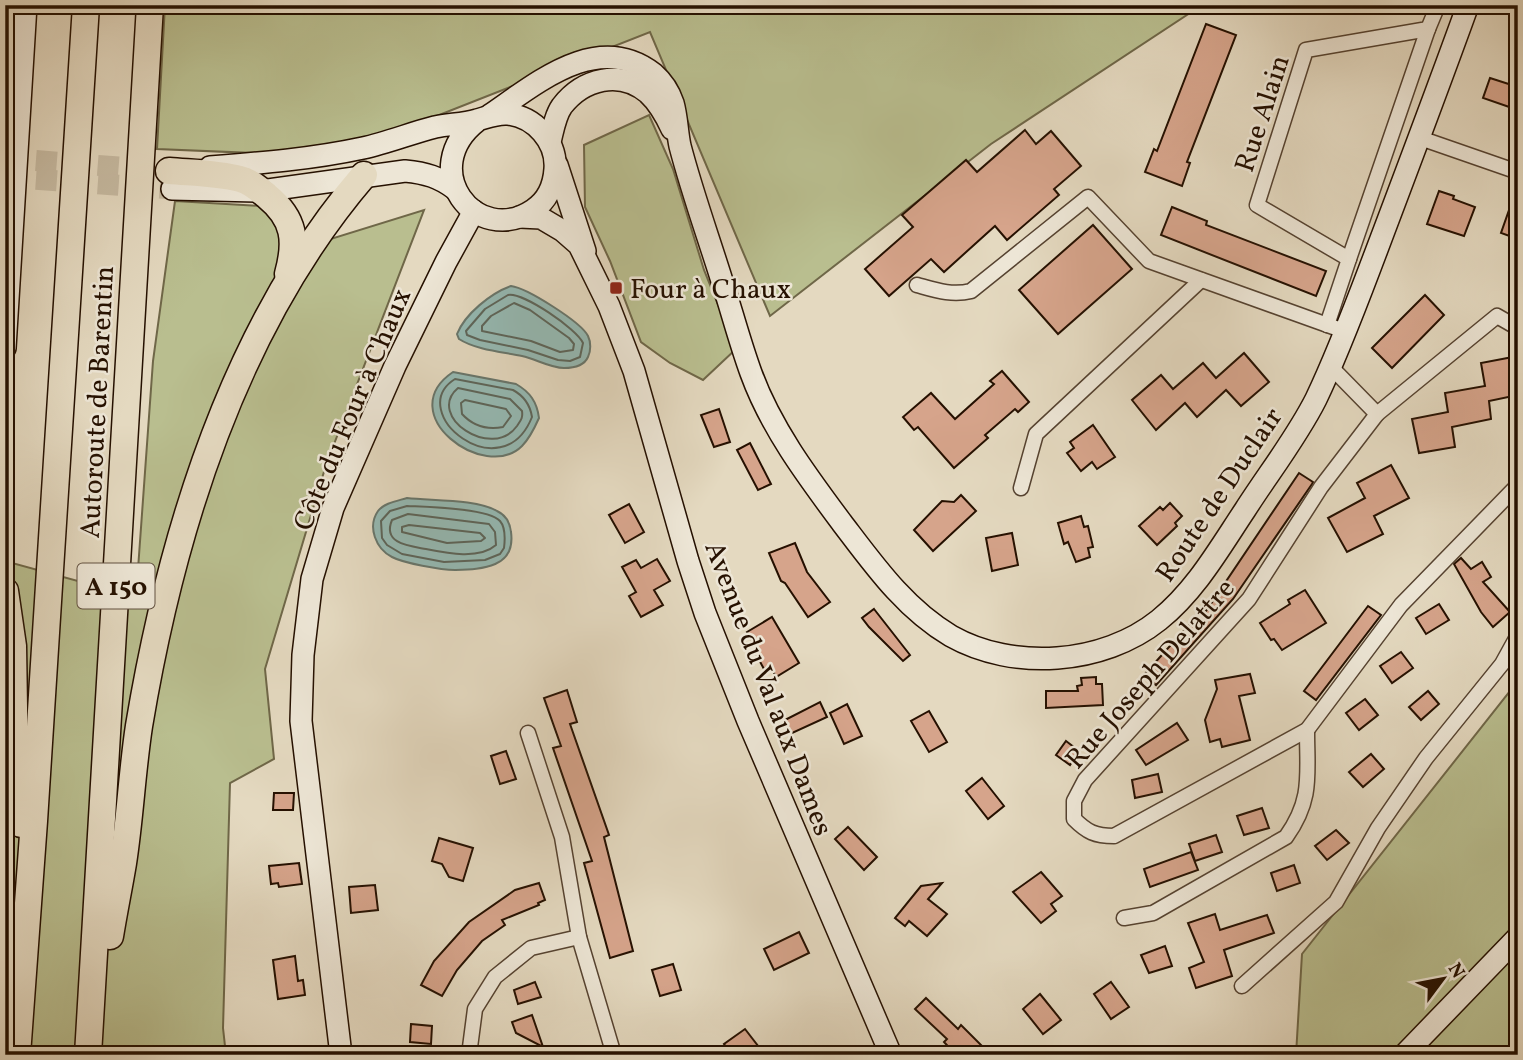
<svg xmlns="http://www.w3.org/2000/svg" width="1523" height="1060" viewBox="0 0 1523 1060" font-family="Vollkorn,serif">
<rect width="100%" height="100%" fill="#e4d9c0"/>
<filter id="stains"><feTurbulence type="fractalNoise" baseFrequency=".00286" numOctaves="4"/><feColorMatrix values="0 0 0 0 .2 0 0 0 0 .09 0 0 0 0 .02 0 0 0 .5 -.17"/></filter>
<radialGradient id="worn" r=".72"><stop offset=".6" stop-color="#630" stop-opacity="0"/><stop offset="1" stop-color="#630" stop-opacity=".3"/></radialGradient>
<g fill="#b9be8f" stroke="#6f6748" stroke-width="2">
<path d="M165 5H1202L991 144 770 316 650 32 396 132 277 154 157 149Z"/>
<path d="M649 115 673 169 704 270 736 349 703 380 670 363 641 342 610 261 585 207 584 145Z"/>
<path d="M175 201 261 206 318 243 424 210 326 465 265 669 274 759 230 783 223 1028 226 1055H5V561L136 597 153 361Z"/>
<path d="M1518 681V1055H1296L1302 954Z"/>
</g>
<g fill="#95bab4" stroke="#68766c" stroke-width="2">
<path d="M511 286C527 288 581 322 588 336 591 342 591 351 588 357 584 366 573 368 564 368 550 368 536 359 522 356 503 352 476 350 459 339L457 334C465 314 491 293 511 286Z"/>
<path d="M453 372 516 384C530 392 537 402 539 418 535 427 530 438 522 446 485 483 391 414 453 372Z"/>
<path d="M407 498C432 501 476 499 497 511 506 515 510 523 511 532 516 568 482 569 455 570 441 570 403 563 392 557 376 549 367 527 378 511 384 503 397 501 407 498Z"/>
</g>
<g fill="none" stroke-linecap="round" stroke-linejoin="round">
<g stroke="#5d655a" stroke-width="2">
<path d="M508 295C523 292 577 329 583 343L580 357 570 361 558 360 528 350 480 340 467 335 466 331 485 309Z"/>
<path d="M514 303 530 310 569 338 574 344 573 350 560 352 531 341 482 331V326L491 316Z"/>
<path d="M455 379 513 390C524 396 530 404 532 417 502 492 403 412 455 379Z"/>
<path d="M458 388 510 399 522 411C523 418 521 420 517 426 492 461 425 416 458 388Z"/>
<path d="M465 400 506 409 511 416 503 427C487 430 473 426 462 414L461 403Z"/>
<path d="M407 506C426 507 488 508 500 521 506 528 505 540 504 548L500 554 485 560 444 562 402 554 387 545 382 538 381 521 390 511Z"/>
<path d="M408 514 489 524 495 532 496 545C479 560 446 553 426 549 410 546 382 544 392 520Z"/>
<path d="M409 525 480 533 485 538 481 541 447 543 402 532V527Z"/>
</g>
</g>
<g fill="#d6a48b" stroke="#251000" stroke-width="2">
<path d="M1206 24 1236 35 1187 162 1190 163 1182 186 1145 172 1154 149 1157 151Z"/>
<path d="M1490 78 1518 87V110L1483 98Z"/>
<path d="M1025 130 1036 144 1051 131 1081 166 1054 189 1059 195 1007 240 995 226 944 272 931 259 889 296 865 269 913 227 902 215 966 160 977 172Z"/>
<path d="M1439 191 1454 196 1453 199 1475 207 1464 236 1427 224Z"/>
<path d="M1515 193H1518V239L1501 233Z"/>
<path d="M1172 207 1207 221 1206 225 1326 271 1316 296 1161 235Z"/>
<path d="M1093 225 1132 269 1058 334 1019 290Z"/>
<path d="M1425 295 1444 315 1392 368 1372 348Z"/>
<path d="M1244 353 1269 382 1241 406 1226 390 1197 417 1185 403 1156 430 1132 400 1161 375 1173 389 1203 363 1216 378Z"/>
<path d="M1518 356V395L1489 401 1491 419 1452 427 1455 447 1419 453 1412 419 1448 412 1445 393 1485 386 1481 363Z"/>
<path d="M1002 371 1029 402 1018 412 1015 409 985 435 988 438 954 468 918 427 914 430 903 417 931 393 955 419 994 384 990 381Z"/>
<path d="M719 409 730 442 714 447 701 415Z"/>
<path d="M1093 425 1115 457 1097 469 1092 462 1081 471 1067 453 1074 448 1070 442Z"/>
<path d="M750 443 771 484 758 490 737 450Z"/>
<path d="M1391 465 1409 498 1374 516 1383 534 1347 552 1328 518 1365 498 1357 483Z"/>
<path d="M1299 473 1313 482 1312 484 1233 599 1156 685 1144 675 1203 609 1206 611Z"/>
<path d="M961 495 976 511 933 551 914 530 942 501 954 502Z"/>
<path d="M1170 503 1182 516 1175 523 1177 526 1157 545 1139 526 1160 507 1163 510Z"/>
<path d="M629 504 644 532 625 543 609 515Z"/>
<path d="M1081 516 1084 527 1088 526 1093 547 1088 548 1090 557 1076 562 1068 542 1064 544 1058 523Z"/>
<path d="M1012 533 1018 565 992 571 986 538Z"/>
<path d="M795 543 807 572 830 602 808 617 785 583 781 581 769 553Z"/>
<path d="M1461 558 1471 569 1482 562 1491 577 1483 582 1510 612 1493 627 1481 612 1454 564Z"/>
<path d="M657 559 670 581 654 590 663 605 641 617 629 596 636 592 622 567 636 560 641 568Z"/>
<path d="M1305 590 1326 623 1282 650 1274 639 1271 640 1260 623 1290 604 1288 600Z"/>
<path d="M1439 604 1449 620 1426 634 1416 618Z"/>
<path d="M1368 606 1381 615 1316 700 1304 691Z"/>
<path d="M874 609 910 655 903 661 869 627 862 618Z"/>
<path d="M772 617 799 663 776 677 770 665 764 669 757 656 760 654 747 632Z"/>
<path d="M1401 652 1413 668 1392 683 1380 666Z"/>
<path d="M1250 674 1255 693 1239 696 1250 740 1222 747 1220 739 1210 742 1205 720 1217 689 1215 680Z"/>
<path d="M1096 677V684H1102L1103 705 1046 708V691H1078L1077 686 1082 685 1081 678Z"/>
<path d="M567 690 577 722 570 724 609 835 604 837 633 951 610 958 584 863 592 861 553 748 561 746 544 698Z"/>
<path d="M1428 691 1439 704 1421 720 1409 707Z"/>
<path d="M1365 699 1378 715 1359 730 1346 713Z"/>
<path d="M820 702 827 717 790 734 783 721Z"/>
<path d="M847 704 862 736 844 744 830 713Z"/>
<path d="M929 711 947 742 929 752 911 721Z"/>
<path d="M1177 723 1188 740 1146 765 1136 750Z"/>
<path d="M1066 741 1079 751 1070 765 1056 755Z"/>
<path d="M506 751 516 779 500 784 491 756Z"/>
<path d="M1371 754 1384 769 1363 787 1349 772Z"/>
<path d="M1158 774 1162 792 1135 798 1132 780Z"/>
<path d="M982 778 1004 806 988 819 966 791Z"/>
<path d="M274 793H294L293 810H273Z"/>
<path d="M1262 808 1269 828 1244 835 1237 816Z"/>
<path d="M848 827 877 857 864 870 835 839Z"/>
<path d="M1336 830 1349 843 1327 860 1315 846Z"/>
<path d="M1216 835 1222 852 1195 861 1189 844Z"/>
<path d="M439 838 473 848 463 881 449 877 442 864 432 861Z"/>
<path d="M1191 852 1198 870 1150 887 1144 869Z"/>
<path d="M299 863 302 884 279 887 278 883 271 884 269 866Z"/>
<path d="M1294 865 1300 883 1277 891 1271 873Z"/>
<path d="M1041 872 1062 896 1051 904 1056 911 1041 923 1013 892Z"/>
<path d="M539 883 545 900 538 903 539 905 502 920 505 925 482 941 457 970 442 996 421 985 434 961 469 922 515 890Z"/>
<path d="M942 883 928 899 947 914 927 936 909 921 905 926 895 918 921 886Z"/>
<path d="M375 885 378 910 351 913 349 887Z"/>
<path d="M1215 914 1220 930 1267 915 1274 933 1224 950 1232 976 1196 988 1189 968 1204 962 1188 923Z"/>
<path d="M799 932 809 953 774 970 764 949Z"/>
<path d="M1165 946 1172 966 1149 973 1141 955Z"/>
<path d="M295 956 298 981 303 980 305 995 278 999 273 960Z"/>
<path d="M673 964 681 990 660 996 652 970Z"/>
<path d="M535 982 541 997 518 1004 514 990Z"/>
<path d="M1111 982 1129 1007 1111 1019 1094 994Z"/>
<path d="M1040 994 1061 1020 1043 1034 1023 1009Z"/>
<path d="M926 998 958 1029 961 1025 984 1048 977 1055H956L944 1042 947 1039 915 1009Z"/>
<path d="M532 1015 543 1047 516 1033 512 1022Z"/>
<path d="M411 1024 432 1026 431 1044 410 1042Z"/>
<path d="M745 1029 765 1055H732L724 1044Z"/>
</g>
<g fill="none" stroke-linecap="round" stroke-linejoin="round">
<g stroke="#c7bba3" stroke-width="21" stroke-dasharray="21 10" stroke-linecap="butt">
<path d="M5 158 169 171"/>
<path d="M5 177 172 189"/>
</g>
<g stroke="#554230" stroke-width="17">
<g id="street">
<path d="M1420 138 1518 172"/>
<path d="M1349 259 1428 29"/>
<path d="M917 285C935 290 952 296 971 291L1088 197 1149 261 1347 332"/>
<path d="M1327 325 1349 259 1257 205 1306 50 1428 29 1438 5"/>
<path d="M1330 366 1377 414 1497 316 1518 328"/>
<path d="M1377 414 1321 487 1249 599 1085 780 1074 801V819C1087 832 1095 836 1114 836L1307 730 1401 605 1518 485"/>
<path d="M1021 488 1036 434 1201 280"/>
<path d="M528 733 562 837 579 937 614 1055"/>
<path d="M1124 918 1153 913 1286 837C1313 799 1307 775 1307 730"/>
<path d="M1242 986 1336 902 1378 828 1426 758 1502 664 1518 635"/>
<path d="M469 1055 475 1009 495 977 531 948 579 937"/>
</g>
</g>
<g stroke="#251000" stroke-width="24">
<g id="secondary">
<path d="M6 94 10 5"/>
<path d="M490 115C537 83 598 30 654 74 663 82 669 91 673 103 677 117 677 132 680 146 692 192 708 236 722 281 732 312 740 343 751 373 771 428 807 476 842 523 874 565 905 609 951 636 1013 671 1103 665 1159 620 1196 590 1219 549 1245 510 1268 474 1297 437 1316 399 1339 351 1357 302 1376 252 1407 170 1438 88 1468 5"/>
<path d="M550 142C553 130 555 116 562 106 583 79 620 69 648 93 659 103 666 116 672 129"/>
<path d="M557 165 585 251"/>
<path d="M210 167C261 163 312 159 363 148 387 143 411 133 435 127 449 124 464 124 477 120 488 117 497 113 508 114 535 117 557 142 555 169 554 185 547 201 533 210 476 248 416 169 477 121"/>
<path d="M172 189 261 191 405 171C426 173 439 177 455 189"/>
<path d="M520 217 541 218 563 231 579 245 609 306 634 371 688 561 705 613 748 721 891 1055"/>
<path d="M5 348 26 5"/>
<path d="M341 1055 301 721 303 655 312 579 333 508 395 366 446 262 474 211"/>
<path d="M1404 1055 1518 937"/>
</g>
</g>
<g stroke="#251000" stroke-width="29">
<g id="highway">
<path d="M169 171C192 173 217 173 240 179 250 181 260 190 267 196 295 219 297 241 288 274"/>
<path d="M5 591 13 646 15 769 21 824"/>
<path d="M110 936C114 911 119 887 123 863 130 818 132 772 139 726 171 534 235 325 364 175"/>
<path d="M17 1055 34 821 86 5"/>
<path d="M88 1055 150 5"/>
</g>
</g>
<use href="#street" stroke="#ede6d6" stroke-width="14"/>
<use href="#secondary" stroke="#ede6d6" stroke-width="21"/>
<use href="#highway" stroke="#e4d9c0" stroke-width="26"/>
</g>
<rect fill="#8f2418" stroke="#ede6d6" stroke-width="2.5" x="609" y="281" width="14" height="14" rx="3.5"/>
<g text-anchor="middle" stroke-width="5" stroke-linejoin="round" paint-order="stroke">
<rect fill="#ede6d6" stroke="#615040" stroke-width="2" x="77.5" y="563.5" width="77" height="45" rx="5"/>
<g font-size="26" font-weight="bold" fill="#251000">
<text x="116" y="595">A 150</text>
</g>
<g font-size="28" fill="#251000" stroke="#ede6d6">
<text transform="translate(1261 113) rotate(-72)" y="10">Rue Alain</text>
<text transform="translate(96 402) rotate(-87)" y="10">Autoroute de Barentin</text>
<text transform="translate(351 409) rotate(-67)" y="10">Côte du Four à Chaux</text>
<text transform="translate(1218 494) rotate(-56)" y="10">Route de Duclair</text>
<text transform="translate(1149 673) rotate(-49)" y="10">Rue Joseph Delattre</text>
<text transform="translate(770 688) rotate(69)" y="10">Avenue du Val aux Dames</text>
</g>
<g font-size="28" fill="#251000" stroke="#ede6d6" text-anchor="start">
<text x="630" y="298">Four à Chaux</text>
</g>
</g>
<rect width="1523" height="1060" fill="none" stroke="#e4d9c0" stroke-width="28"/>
<rect x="7" y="7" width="1509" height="1046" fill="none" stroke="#251000" stroke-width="3.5"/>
<rect x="14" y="14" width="1495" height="1032" fill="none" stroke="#251000" stroke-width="2"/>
<g transform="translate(1443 979) rotate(58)" stroke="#ede6d6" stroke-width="5" paint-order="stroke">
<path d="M0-5L12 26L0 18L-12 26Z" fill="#251000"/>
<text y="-10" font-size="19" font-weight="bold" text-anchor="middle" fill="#251000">N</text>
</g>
<rect width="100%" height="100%" filter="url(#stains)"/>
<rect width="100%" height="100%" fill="url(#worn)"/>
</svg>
